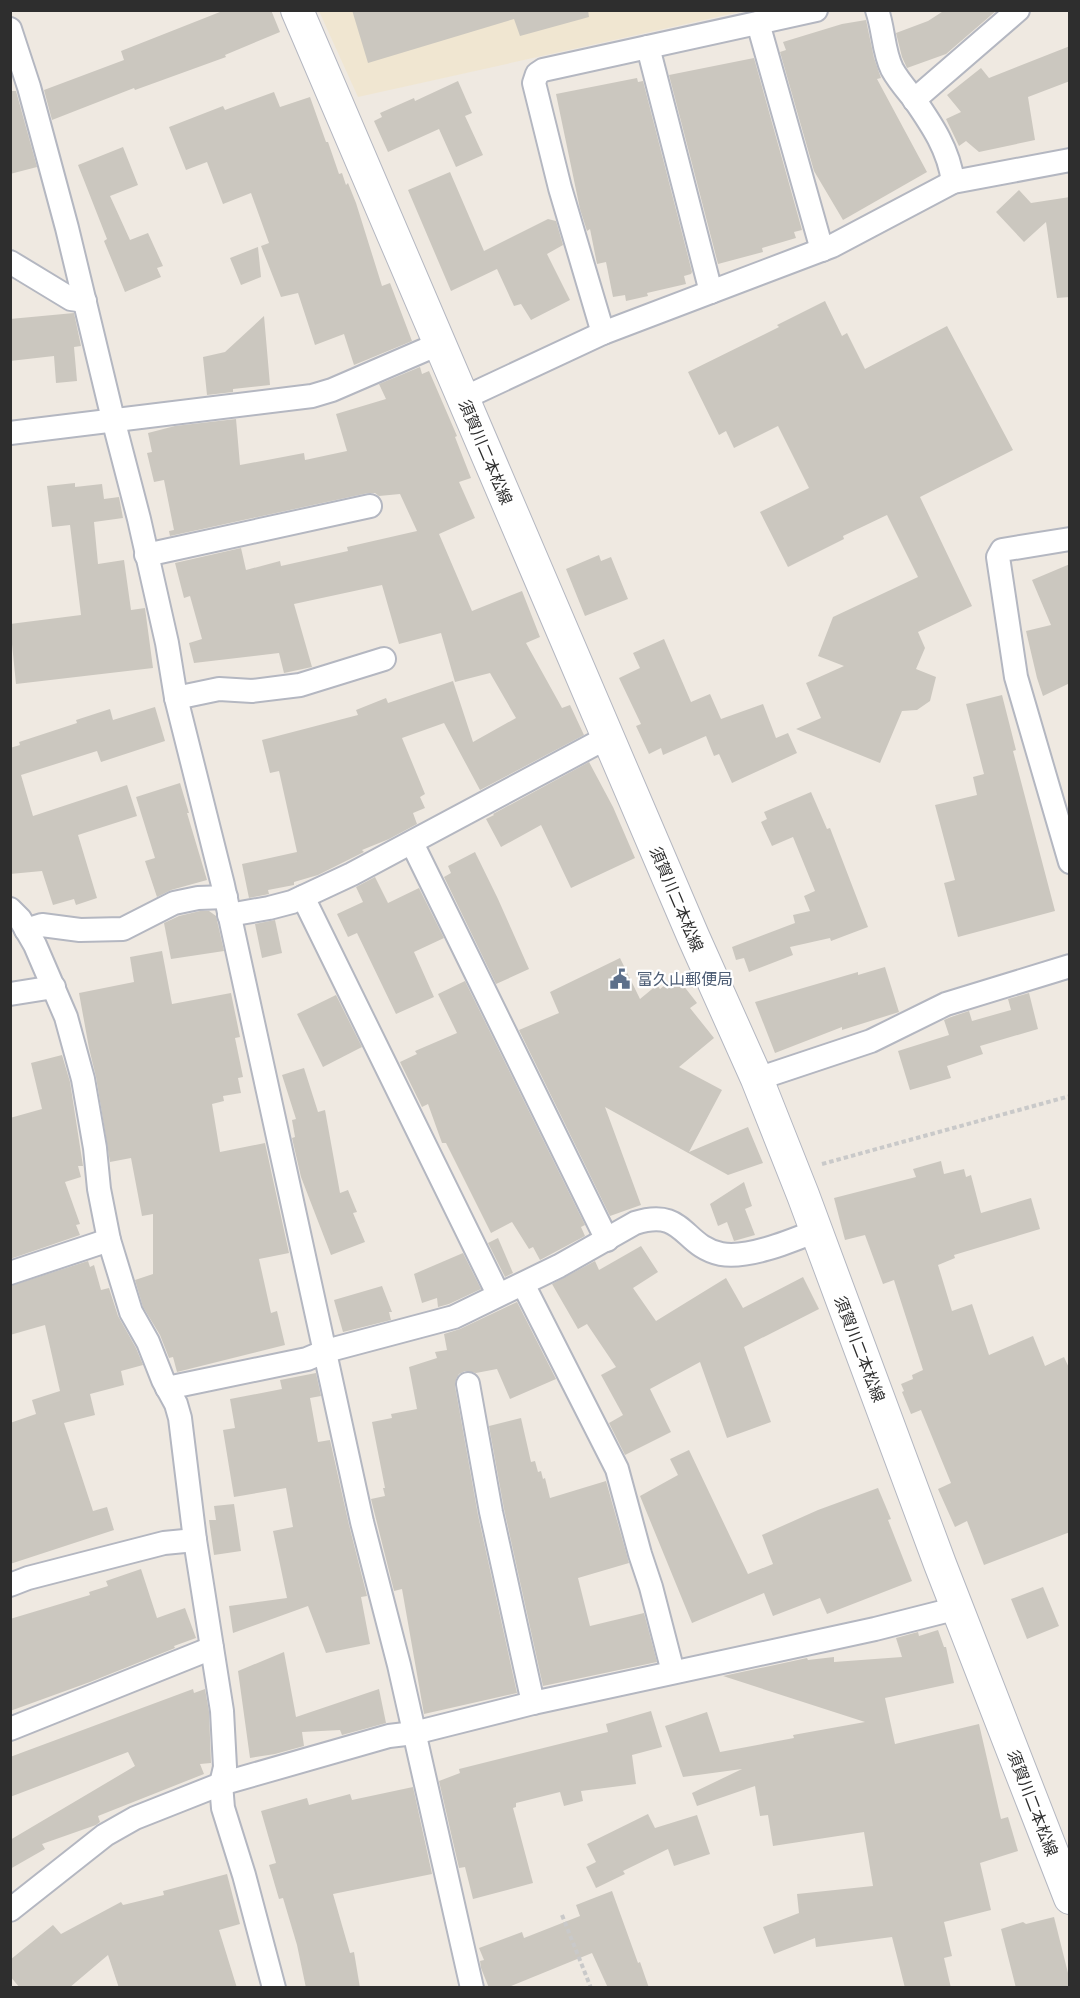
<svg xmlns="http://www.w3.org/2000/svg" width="1080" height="1998" viewBox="0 0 1080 1998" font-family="Arial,'Noto Sans JP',sans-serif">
<rect width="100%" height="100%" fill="#efe9e1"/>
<path fill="#f0e6d1" d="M319 11H744L358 97Z"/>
<g fill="#cbc7bf">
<path d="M225 10H271L280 32 225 55 226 57 135 90 134 88 52 120 44 90 124 60 121 51Z"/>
<path d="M352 10H588L589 17 520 36 514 19 368 63Z"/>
<path d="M945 10H997L946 54 907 68 902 57 896 33 928 21Z"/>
<path d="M866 20 874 58 881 78 877 79 927 172 843 220 814 171 780 52 786 50 783 42 842 24Z"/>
<path d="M1070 46V81L1028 97 1035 140 979 152 966 141 959 146 946 119 961 112 947 95 981 68 989 78Z"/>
<path d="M754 58 802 230 794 232 796 238 762 248 763 252 718 264 669 75Z"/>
<path d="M637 78 638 82 643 81 692 272 691 274 684 276 686 284 647 293 648 296 626 301 625 295 613 297 606 262 597 264 590 229 587 231 580 209 556 94Z"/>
<path d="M458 81 472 113 465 116 483 155 456 167 439 129 388 152 374 121 382 117 380 113 414 98 415 101Z"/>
<path d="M10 91H16L37 167 10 174Z"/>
<path d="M274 92 280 107 310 97 326 142H328L339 174 342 173 346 185 348 183 356 203 382 286 390 283 412 341 354 365 344 334 315 345 298 293 281 297 261 246 269 243 251 193 223 204 207 162 186 170 169 127 223 106 225 110Z"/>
<path d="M123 147 138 185 110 196 130 240 148 233 163 266 157 268 161 277 125 292 104 241 107 239 78 165Z"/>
<path d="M450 172 484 251 548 219 556 221 563 245 547 254 570 300 531 320 521 304 514 306 497 269 451 291 408 190Z"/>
<path d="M1019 190 1031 203 1070 197V297L1057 298 1046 222 1024 242 996 212Z"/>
<path d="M258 247 261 277 241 285 230 258Z"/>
<path d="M825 301 842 336 847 333 865 369 947 326 1013 450 920 497 972 606 918 632 925 648 916 669 936 677 930 701 917 710 902 711 880 763 796 729 821 718 806 683 844 666 818 656 833 617 918 577 887 515 843 536 844 539 788 567 760 512 809 488 778 426 734 448 726 431 719 435 688 372 779 327 777 325Z"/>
<path d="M74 313 81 346 74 347 77 381 56 383 54 356 10 361V319Z"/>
<path d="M264 316 270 385 233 389V392L207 395 203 357 225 352Z"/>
<path d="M420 367 422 374 429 371 457 436 455 437 471 478 459 482 475 518 439 534 472 611 522 591 540 637 526 643 562 708 570 705 584 735 480 790 444 723 402 738 425 794 420 797 425 808 413 813 417 824 389 839 362 850 364 852 318 875 294 882V885L268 890 269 894 249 898 242 864 297 852 279 771 270 773 262 740 358 715 356 710 386 698 388 703 453 681 473 742 516 718 490 673 455 682 441 633 399 644 382 585 294 604 312 667 284 673 279 653 194 663 189 643 202 639 190 596 184 598 175 563 241 548 246 570 280 561 281 566 348 551 347 547 417 531 400 494 379 496 375 493H368L170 536 169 531 174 530 164 480 154 482 147 453 152 452 148 433 175 426 236 419 240 465 304 453 305 460 347 451 336 414 386 399 379 384Z"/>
<path d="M75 483V487L102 484 104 499 119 497 123 518 94 522 98 564 124 560 131 610 145 608 153 668 16 684 10 624 81 615 70 525 52 527 47 486Z"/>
<path d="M599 555 601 561 611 557 628 599 585 616 566 569Z"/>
<path d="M1070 564V683L1043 696 1037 678 1026 631 1051 625 1032 580Z"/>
<path d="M664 639 691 702 710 694 721 719 763 704 776 738 788 733 797 753 732 783 719 754 714 756 706 736 663 755 661 748 649 754 636 726 641 724 619 678 640 668 633 653Z"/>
<path d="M1002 695 1016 750 1013 751 1055 911 958 937 944 883 955 880 935 805 977 795 973 777 984 774 966 704Z"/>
<path d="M155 707 165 741 101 762 97 751 21 775 33 816 127 785 137 816 78 835 97 898 76 905 74 899 53 905 42 871 10 874V748L20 745 19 742 77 723 76 720 110 709 113 720Z"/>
<path d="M589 762 613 807 635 858 571 888 541 825 501 847 486 819 494 815 493 814Z"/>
<path d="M180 783 189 813H187L207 880 171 890 157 897 145 861 155 858 136 797Z"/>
<path d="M811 792 827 829 830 828 868 927 831 941 830 938 790 947 793 955 749 972 744 958 736 960 732 947 795 923 793 915 810 911 804 896 815 891 793 837 772 846 761 822 767 819 764 812Z"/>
<path d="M475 852 498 899 529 969 496 984 444 877 451 873 448 866Z"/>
<path d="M375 877 388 903 419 888 444 938 414 952 434 997 396 1014 357 933 348 937 337 914 363 902 356 887Z"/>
<path d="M200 911H209L216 916 224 951 171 959 164 923 179 916Z"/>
<path d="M275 920 282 953 262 958 255 924Z"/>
<path d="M162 951 172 1004 231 993 240 1037 235 1038 243 1077 238 1078 241 1093 223 1096 224 1101 212 1104 220 1152 265 1143 289 1253 259 1259 271 1313 277 1311 285 1345 177 1372 173 1357 169 1358 160 1335 143 1307 135 1280 153 1274V1214L142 1216 131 1158 110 1162 96 1077 89 1048 79 993 134 982 130 957Z"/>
<path d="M620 958 640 999 657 985 660 989 676 976 697 1003 690 1008 714 1038 679 1067 722 1090 689 1152 748 1127 763 1163 728 1175 605 1107 641 1205 610 1216 519 1030 559 1013 550 992Z"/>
<path d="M885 967 899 1012 842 1030V1027L775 1053 755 1002 858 972V975Z"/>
<path d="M465 981 585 1225 581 1227 585 1236 540 1260 533 1247 529 1249 512 1222 491 1233 446 1143H442L428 1104 422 1107 400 1062 417 1054 415 1051 457 1033 438 994Z"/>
<path d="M1029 993 1038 1029 980 1046 983 1054 947 1066 951 1078 910 1090 898 1051 949 1035 944 1020 951 1017 969 1011 972 1021 1011 1010 1008 999Z"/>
<path d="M336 995 362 1047 323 1067 297 1014Z"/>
<path d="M62 1055 70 1082 83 1166H78L81 1177 65 1182 80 1224 76 1225 80 1235 10 1259V1118L42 1109 31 1063Z"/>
<path d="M304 1068 318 1112 325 1110 340 1193 348 1190 357 1212 353 1213 365 1242 331 1255 301 1177 292 1138 295 1137 292 1120 296 1119 282 1075Z"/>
<path d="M941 1161 944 1174 964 1169 966 1177 971 1175 981 1213 1031 1198 1040 1229 954 1255 955 1258 938 1265 952 1311 972 1304 989 1355 1033 1336 1045 1366 1064 1357 1070 1370V1532L984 1565 967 1521 955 1527 938 1489 951 1483 921 1410 911 1414 902 1392 904 1391 901 1384 913 1379 912 1375 923 1370 894 1280 883 1284 865 1235 845 1240 834 1198 916 1177 913 1169Z"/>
<path d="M744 1182 752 1206 745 1209 755 1235 734 1241 727 1222 718 1226 710 1204Z"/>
<path d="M498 1238 513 1273 505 1277 488 1243Z"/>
<path d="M641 1246 658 1272 633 1288 656 1321 726 1278 743 1308 803 1277 819 1309 744 1347 771 1422 727 1438 700 1362 650 1389 671 1432 625 1455 609 1423 623 1415 601 1375 616 1367 587 1324 578 1329 552 1284 595 1261 599 1270Z"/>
<path d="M463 1253 481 1289 449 1304 438 1307 437 1298 422 1303 414 1274Z"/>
<path d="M88 1261 90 1267 94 1265 101 1290 109 1288 118 1316 136 1348 143 1365 121 1371 124 1385 90 1394 95 1415 64 1423 93 1511 107 1507 114 1530 10 1564V1423L36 1414 32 1400 60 1391 45 1325 10 1335V1286Z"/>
<path d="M382 1286 392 1312H389L391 1320 343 1332 334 1300Z"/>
<path d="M517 1302 556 1379 510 1399 497 1369 476 1373 465 1371 459 1374 456 1379 455 1386 478 1515 517 1693 424 1714 402 1589 394 1591 371 1499 385 1496 383 1488H385L372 1422 392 1418 391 1414 417 1409 409 1367 437 1358 435 1352 447 1350 444 1334 460 1329Z"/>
<path d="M316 1373 321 1396 310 1398 318 1442 330 1440 349 1525 367 1596 361 1597 370 1644 326 1653 308 1606 233 1633 229 1606 287 1598 273 1531 293 1527 286 1488 234 1497 223 1430 235 1428 230 1399 282 1389 280 1380Z"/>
<path d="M521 1418 531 1462 535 1461 538 1472 541 1471 543 1479 545 1478 550 1498 606 1481 629 1563 578 1578 590 1626 644 1613 657 1662 543 1686 504 1509 489 1426Z"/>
<path d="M689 1450 748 1574 773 1564 762 1535 818 1510 878 1488 891 1519 888 1520 912 1581 827 1614 820 1598 773 1616 764 1593 692 1623 640 1496 678 1475 670 1459Z"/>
<path d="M234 1504 241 1551 214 1555 209 1520H216L214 1506Z"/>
<path d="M141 1569 157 1618 185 1608 196 1638 174 1646 175 1648 90 1682 10 1711V1619L90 1595 89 1592 108 1586 106 1581Z"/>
<path d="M1043 1587 1059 1626 1027 1639 1011 1599Z"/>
<path d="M938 1630 944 1647H946L954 1683 885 1698 895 1744 979 1724 1001 1819 1008 1817 1018 1851 980 1863 991 1910 944 1922 952 1956 944 1958 951 1988H905L892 1937 816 1947 815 1938 774 1954 763 1927 799 1913 797 1894 873 1886 864 1832 773 1846 768 1815 760 1816 755 1786 697 1806 692 1793 742 1769 683 1777 665 1726 707 1712 720 1752 794 1738 793 1735 865 1722 723 1676 807 1658 808 1660 834 1657V1662L902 1657 896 1638 918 1632 919 1636Z"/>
<path d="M284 1652 296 1717 379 1689 386 1723 342 1735 340 1730 302 1732 304 1746 275 1754 250 1758 238 1671Z"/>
<path d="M193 1689 194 1693 205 1689 209 1712 211 1763 200 1764 204 1774 98 1816 100 1822 96 1825 42 1844 45 1849 10 1869V1840L135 1766 128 1752 10 1797V1757Z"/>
<path d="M651 1711 662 1747 632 1755 636 1784 581 1791 583 1801 564 1806 560 1792 516 1803V1807L513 1808 533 1883 473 1899 465 1867 459 1868 439 1781 460 1773 459 1769 608 1732 606 1724Z"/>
<path d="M413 1787 432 1874 333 1894 350 1953 354 1952 360 1988H306L297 1945 283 1898 279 1899 269 1865 276 1863 261 1811 307 1798 309 1805 350 1794 352 1800Z"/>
<path d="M648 1814 655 1828 697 1815 710 1854 674 1866 668 1849 623 1871 625 1874 596 1888 586 1867 596 1862 587 1844Z"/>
<path d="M227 1874 240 1924 219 1930 237 1988H119L108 1955 69 1988H20L10 1976V1960L53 1925 61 1934 121 1902 123 1905 164 1895 163 1891Z"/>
<path d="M612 1891 638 1963 640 1962 649 1988H608L592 1953 506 1988H489L481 1968 480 1961 484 1960 479 1948 522 1932 524 1938 580 1916 576 1905Z"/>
<path d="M1054 1917 1070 1981V1988H1016L1001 1929 1023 1922 1026 1924Z"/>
</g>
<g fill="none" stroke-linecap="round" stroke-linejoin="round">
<g stroke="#b4b7c1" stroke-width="26">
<g id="minor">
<path d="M877 10C884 30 883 51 892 69 898 80 906 89 914 99 932 125 949 150 953 182"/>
<path d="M758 23 822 250"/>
<path d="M10 29 29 87 67 228 113 419 139 519 167 643 176 698 223 885 362 1522 399 1665 472 1988"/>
<path d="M648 47 711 292"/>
<path d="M914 100 1018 10"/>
<path d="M10 262 71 299 85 301"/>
<path d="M603 333 560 188 534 83 537 74 543 70 816 10"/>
<path d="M464 398 603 333 832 246 953 182 1070 160"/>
<path d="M10 433 312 396 332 390 441 343"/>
<path d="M1070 539 1002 550 998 557 1016 677 1070 862"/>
<path d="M146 555 370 506"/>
<path d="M176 698 219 689 252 691 300 685 384 659"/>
<path d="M412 843 607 1240"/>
<path d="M303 897 498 1294"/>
<path d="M10 909 20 919 35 945 66 1017 83 1079 95 1148 99 1189 109 1240 131 1312 148 1342 163 1380 176 1404 180 1418 195 1540 222 1711 225 1767 221 1784 223 1808 244 1875 274 1988"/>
<path d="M229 915 269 908 292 902 352 874 608 737"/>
<path d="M26 930 42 925 80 930 123 929 174 903 198 898 226 897"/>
<path d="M10 994 54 987"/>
<path d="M757 1079 871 1041 946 1004 1070 966"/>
<path d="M10 1273 109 1240"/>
<path d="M523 1284 617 1469 640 1554 651 1587 673 1672"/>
<path d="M468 1384 491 1512 533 1703"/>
<path d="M167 1388 307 1359 326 1351 454 1317 559 1266 635 1223C685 1207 682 1246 721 1254 748 1259 791 1241 816 1231"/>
<path d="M10 1585 28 1578 164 1543 195 1540"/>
<path d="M10 1729 212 1648"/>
<path d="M10 1910 105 1835 135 1818 221 1784 389 1736 414 1733 533 1703 875 1629 958 1608"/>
</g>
</g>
<g stroke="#b4b7c1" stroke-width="34">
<path id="secondary" d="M297 10 693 936 757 1079 803 1195 940 1564 1070 1898"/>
</g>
<g stroke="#c9c9c9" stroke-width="4" stroke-dasharray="4.5 3" stroke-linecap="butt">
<path d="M822 1164 1070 1096"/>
<path d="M562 1915 591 1988"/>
</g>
<use href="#minor" stroke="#fff" stroke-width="22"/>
<use href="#secondary" stroke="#fff" stroke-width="32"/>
</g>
<defs>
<g id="civic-bare" transform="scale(1.62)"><path d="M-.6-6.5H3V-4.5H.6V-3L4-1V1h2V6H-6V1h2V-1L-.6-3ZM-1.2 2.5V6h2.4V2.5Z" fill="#5c6f8a" stroke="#fff" stroke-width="2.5" paint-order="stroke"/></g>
</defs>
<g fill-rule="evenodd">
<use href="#civic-bare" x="620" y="979"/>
</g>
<g text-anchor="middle" stroke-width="4.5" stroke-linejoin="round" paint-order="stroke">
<g font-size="16" fill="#2e2e2e" stroke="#fff">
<text transform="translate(486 452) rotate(67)" y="6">須賀川二本松線</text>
<text transform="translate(677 899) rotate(67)" y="6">須賀川二本松線</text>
<text transform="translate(860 1349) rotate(69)" y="6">須賀川二本松線</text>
<text transform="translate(1033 1803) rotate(69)" y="6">須賀川二本松線</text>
</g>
<g font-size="16" fill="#4e5e75" stroke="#fff" text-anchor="start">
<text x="637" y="985">富久山郵便局</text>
</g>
</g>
<rect width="1080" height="1998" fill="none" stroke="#2e2e2e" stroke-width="24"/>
</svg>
